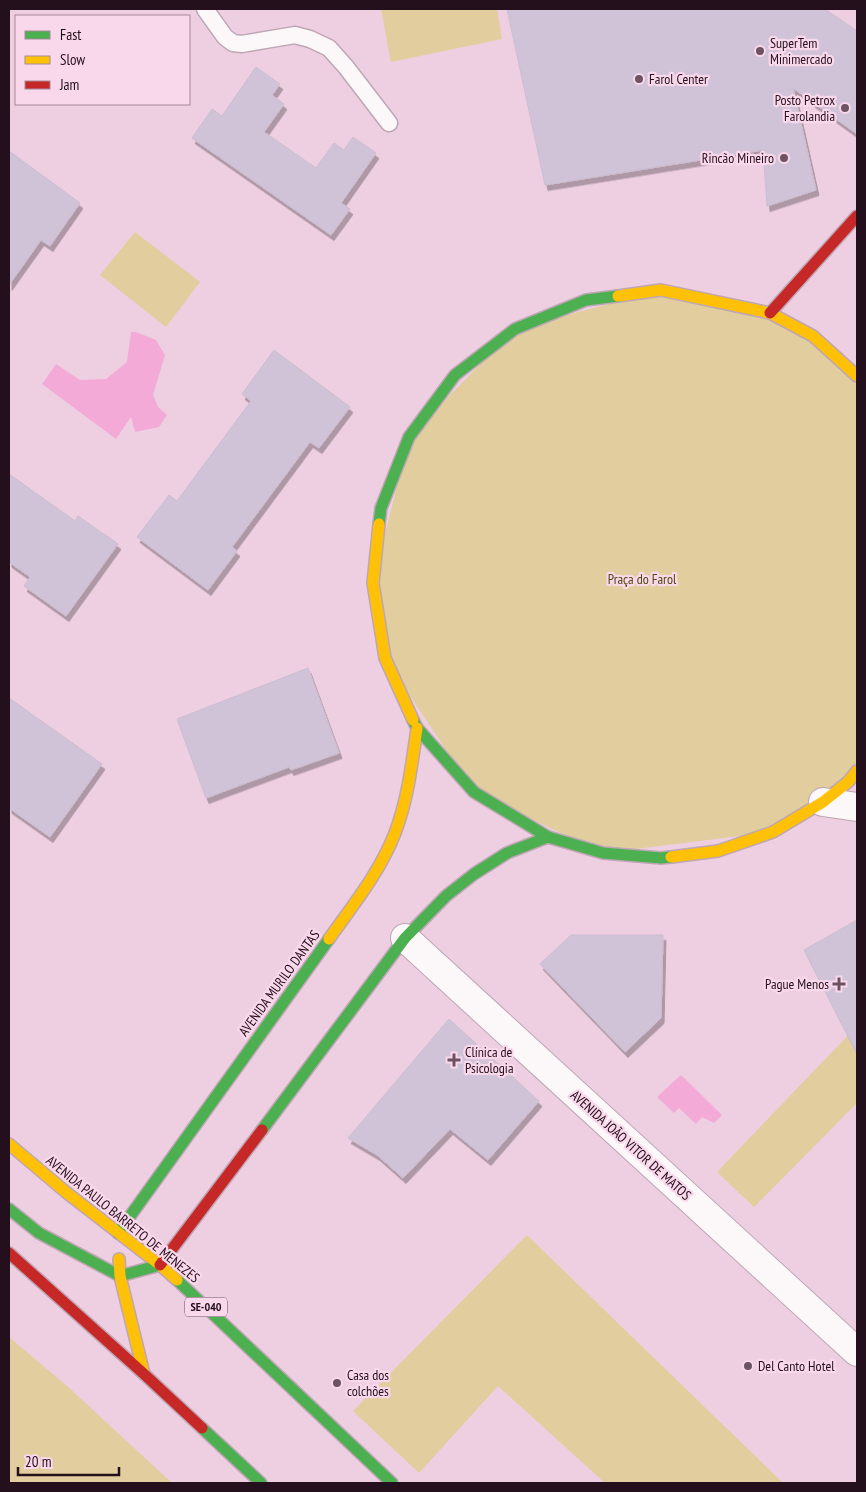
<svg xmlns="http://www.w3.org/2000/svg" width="866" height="1492" viewBox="0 0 866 1492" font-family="'PT Sans Narrow',sans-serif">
<defs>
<filter id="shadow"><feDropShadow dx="3" dy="5.5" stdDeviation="0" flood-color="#0004"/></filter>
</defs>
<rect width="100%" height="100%" fill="#eecfe1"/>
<g fill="#e1cd9d">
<path d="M381 9H497L502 39 391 62Z"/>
<path d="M135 232 200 282 166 327 100 275Z"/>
<path d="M661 290 770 313 857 376V771L773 832 603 853 474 792 385 658 373 583 409 437 515 329Z"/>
<path d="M857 1026V1103L754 1207 717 1172Z"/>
<path d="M527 1235 783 1483H605L498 1386 419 1473 353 1411Z"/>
<path d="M9 1337 67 1386 172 1483H9Z"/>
</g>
<g fill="#f4aad6">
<path d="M131 332H136L156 340 165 355 153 395 158 407 167 415 159 427 135 432 131 417 116 439 42 384 56 364 80 380 106 379 127 362Z"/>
<path d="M681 1075 722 1115 714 1123 702 1117 696 1124 679 1108 674 1113 657 1097Z"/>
</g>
<g fill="#d1c3d7" stroke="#cbbdcf" filter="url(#shadow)">
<path d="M507 9H825L857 31V134L793 88 816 190 767 206 763 150 545 185Z"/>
<path d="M256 67 280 84 272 95 284 104 264 132 316 168 334 143 344 150 353 137 376 153 341 203 350 209 331 235 192 138 212 109 222 116Z"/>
<path d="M9 151 80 203 50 246 41 240 9 285Z"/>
<path d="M274 350 350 407 319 448 310 442 232 547 237 551 208 590 137 537 169 495 177 501 251 401 242 394Z"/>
<path d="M9 474 75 521 78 516 118 544 66 616 24 586 30 577 9 562Z"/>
<path d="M308 668 339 753 291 770 289 767 206 798 177 719Z"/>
<path d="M9 698 102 764 50 837 9 808Z"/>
<path d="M857 920V1054L804 950Z"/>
<path d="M571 935H663L661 1018 625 1052 540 964Z"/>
<path d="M449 1019 539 1101 488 1160 450 1129 403 1178 377 1155 348 1138Z"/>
</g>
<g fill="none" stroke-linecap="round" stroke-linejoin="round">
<g stroke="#bea6b4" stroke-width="19">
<path id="lane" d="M205 9 225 37 233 43 242 44 295 35 310 39 329 48 346 67 389 123"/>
</g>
<g stroke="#bea6b4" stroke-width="30">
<g id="street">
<path d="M823 802 857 807"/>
<path d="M405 938 857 1352"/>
</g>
</g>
<g stroke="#bea6b4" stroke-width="14">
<g id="fast">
<path d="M379 524 381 508 409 437 455 375 515 329 586 300 618 296"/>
<path d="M413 720 417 728 474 792 548 837 603 853 661 858 671 857"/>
<path d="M262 1130 405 938 446 896 474 874 507 853 548 837"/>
<path d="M9 1209 39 1233 120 1276 160 1265"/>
<path d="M118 1233 329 939"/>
<path d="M177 1280 392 1483"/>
<path d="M202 1428 261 1483"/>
</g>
</g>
<g stroke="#bea6b4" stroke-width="14">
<g id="slow">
<path d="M618 296 661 290 770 313 813 336 857 376"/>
<path d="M379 524 373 583 385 658 413 720"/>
<path d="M671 857 718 851 773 832 823 802 848 782 857 771"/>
<path d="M329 939C353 905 380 872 395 833 408 799 412 763 417 728"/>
<path d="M9 1144 67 1193 160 1265 177 1280"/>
<path d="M119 1259 120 1276 144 1374"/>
</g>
</g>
<g stroke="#bea6b4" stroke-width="14">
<g id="jam">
<path d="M770 313 857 216"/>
<path d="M9 1253 144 1374 202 1428"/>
<path d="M160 1265 262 1130"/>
</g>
</g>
<use href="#lane" stroke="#fcf8fa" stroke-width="16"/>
<use href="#street" stroke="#fcf8fa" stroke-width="28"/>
<use href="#fast" stroke="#4caf50" stroke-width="11"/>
<use href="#slow" stroke="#ffc107" stroke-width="11"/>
<use href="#jam" stroke="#c62828" stroke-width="11"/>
</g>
<g fill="#6b5361" stroke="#fad8eb" stroke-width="2">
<circle cx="760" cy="51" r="5"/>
<circle cx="639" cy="79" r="5"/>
<circle cx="845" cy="108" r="5"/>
<circle cx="784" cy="158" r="5"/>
<path d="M836.5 976.5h5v5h5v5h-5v5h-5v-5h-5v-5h5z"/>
<path d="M451.5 1052.5h5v5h5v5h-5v5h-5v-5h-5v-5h5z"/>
<circle cx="748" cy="1366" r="5"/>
<circle cx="337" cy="1383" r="5"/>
</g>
<g text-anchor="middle" stroke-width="4.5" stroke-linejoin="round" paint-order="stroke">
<rect fill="#fad8eb" stroke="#644c5a" stroke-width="1" x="185" y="1297.5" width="42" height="19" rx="4"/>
<g font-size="12" font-weight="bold" fill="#24101c">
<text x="206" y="1311">SE-040</text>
</g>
<g font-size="14" fill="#24101c" stroke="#fad8eb" text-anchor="start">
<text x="770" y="48">SuperTem<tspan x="770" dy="16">Minimercado</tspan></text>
<text x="649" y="84">Farol Center</text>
<text x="835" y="105" text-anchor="end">Posto Petrox<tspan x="835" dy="16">Farolandia</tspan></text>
<text x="774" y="163" text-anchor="end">Rincão Mineiro</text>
<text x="829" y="989" text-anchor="end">Pague Menos</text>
<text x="465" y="1057">Clínica de<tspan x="465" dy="16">Psicologia</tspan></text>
<text x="758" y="1371">Del Canto Hotel</text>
<text x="347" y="1380">Casa dos<tspan x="347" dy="16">colchões</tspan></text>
</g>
<g font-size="14" fill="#504a0f" stroke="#fad8eb">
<text x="642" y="584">Praça do Farol</text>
</g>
<g font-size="14" fill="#24101c" stroke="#fad8eb">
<text transform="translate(279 983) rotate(-54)" y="5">AVENIDA MURILO DANTAS</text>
<text transform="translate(631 1145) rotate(42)" y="5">AVENIDA JOÃO VITOR DE MATOS</text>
<text transform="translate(123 1219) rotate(39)" y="5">AVENIDA PAULO BARRETO DE MENEZES</text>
</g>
</g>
<rect width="866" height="1492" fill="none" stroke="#24101c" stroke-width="20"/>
<rect x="15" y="15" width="175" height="90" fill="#fad8eb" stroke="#a48898"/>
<rect x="25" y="31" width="25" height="8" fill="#4caf50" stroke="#a48898"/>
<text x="60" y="40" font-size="15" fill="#24101c">Fast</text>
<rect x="25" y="56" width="25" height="8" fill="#ffc107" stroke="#a48898"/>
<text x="60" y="65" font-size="15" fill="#24101c">Slow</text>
<rect x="25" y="81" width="25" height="8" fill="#c62828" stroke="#a48898"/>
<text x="60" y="90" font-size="15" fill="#24101c">Jam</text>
<path d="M18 1467v8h101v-8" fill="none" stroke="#24101c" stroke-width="2.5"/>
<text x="25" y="1467" font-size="15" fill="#24101c" stroke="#fad8eb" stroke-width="4" paint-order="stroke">20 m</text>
</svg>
